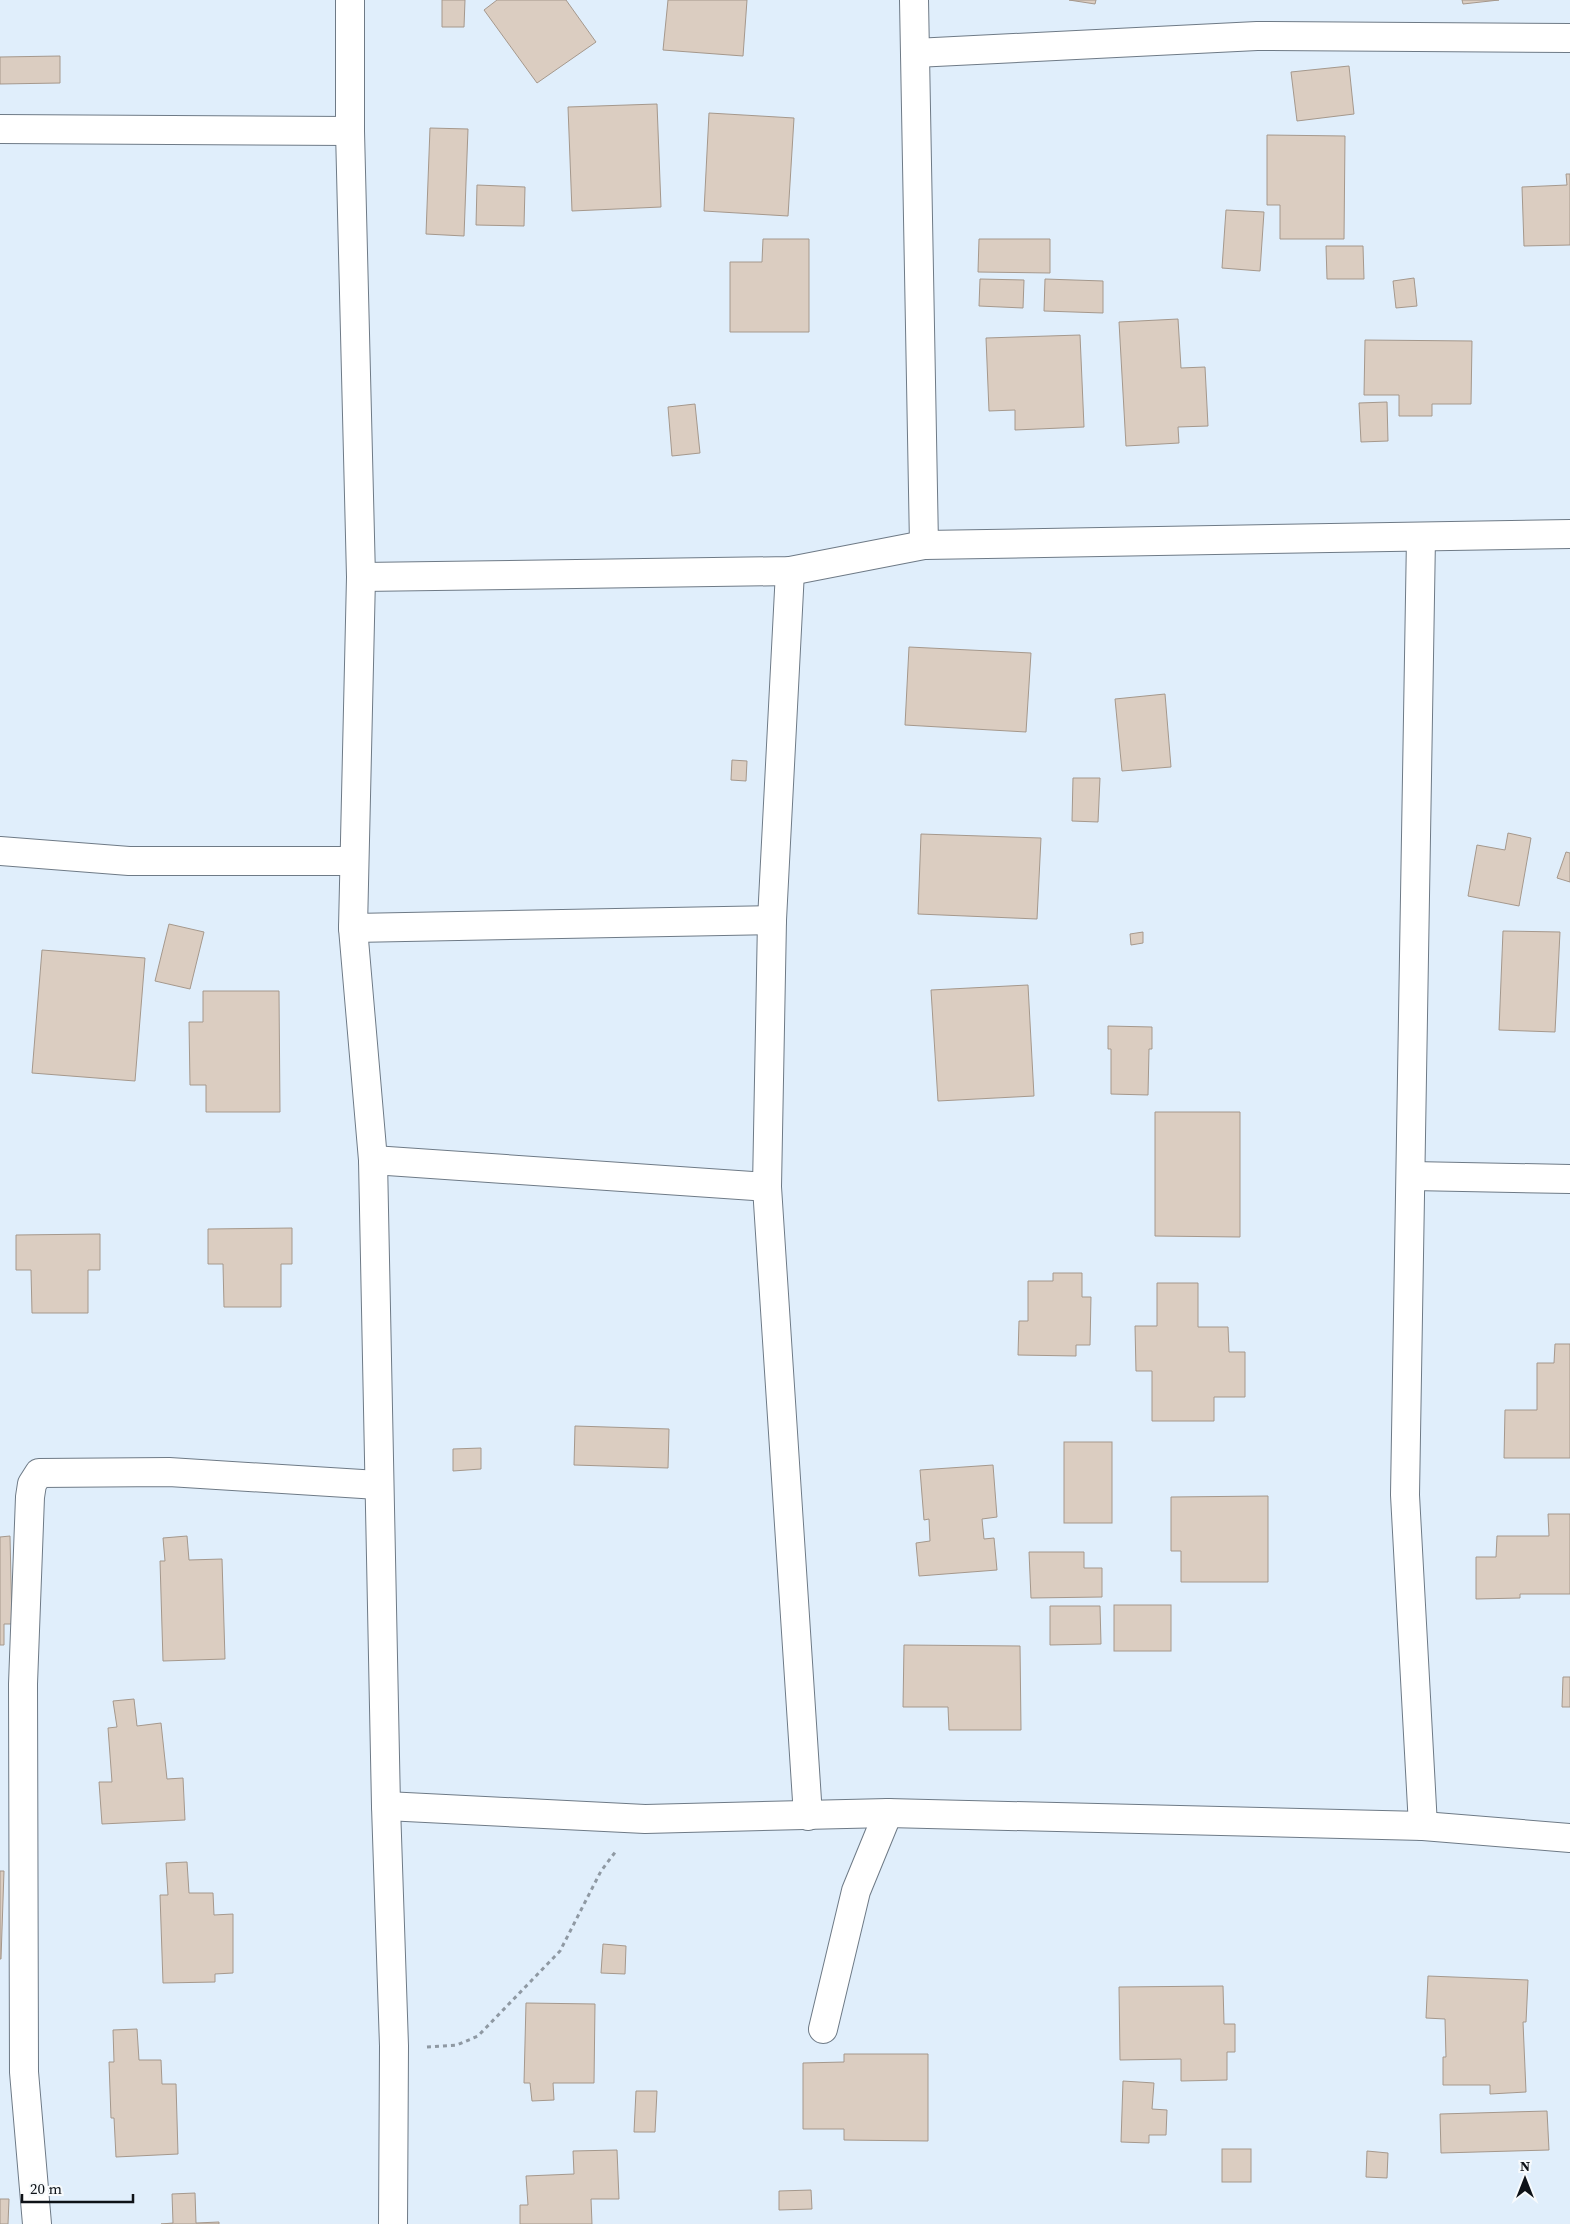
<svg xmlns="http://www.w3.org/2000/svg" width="1570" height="2224" viewBox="0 0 1570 2224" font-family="'Source Serif 4',serif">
<rect width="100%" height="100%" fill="#e0eefb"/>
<g fill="#dbcdc1" stroke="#a5988c">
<path d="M442 0H465L464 27H442Z"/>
<path d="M497 0H566L596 42 537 83 484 10Z"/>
<path d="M668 0H747L743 56 663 50Z"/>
<path d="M1069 0H1096L1095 4Z"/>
<path d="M1462 0H1499L1463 4Z"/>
<path d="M60 56V83L0 84V57Z"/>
<path d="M1349 66 1354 114 1297 121 1291 72Z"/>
<path d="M657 104 661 207 572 211 568 107Z"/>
<path d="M709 113 794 118 788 216 704 211Z"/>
<path d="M430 128 468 129 464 236 426 234Z"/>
<path d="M1267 135 1345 136 1344 239H1280V205H1267Z"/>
<path d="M1566 174H1570V245L1524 246 1522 187 1567 185Z"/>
<path d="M477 185 525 187 524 226 476 225Z"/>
<path d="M1226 210 1264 212 1260 271 1222 268Z"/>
<path d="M763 239H809V332H730V262H762Z"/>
<path d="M979 239H1050V273L978 272Z"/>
<path d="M1326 246H1363L1364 279H1327Z"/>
<path d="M1414 278 1417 306 1396 308 1393 281Z"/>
<path d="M980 279 1024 280 1023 308 979 306Z"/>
<path d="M1045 279 1103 281V313L1044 311Z"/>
<path d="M1178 319 1181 368 1205 367 1208 426 1178 427 1179 443 1126 446 1119 322Z"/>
<path d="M1080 335 1084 427 1015 430V410L989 411 986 338Z"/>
<path d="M1365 340 1472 341 1471 404H1432V416H1399V395H1364Z"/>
<path d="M1387 402 1388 441 1361 442 1359 403Z"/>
<path d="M695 404 700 453 672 456 668 407Z"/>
<path d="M909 647 1031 653 1026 732 905 725Z"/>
<path d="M1165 694 1171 767 1122 771 1115 699Z"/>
<path d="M732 760 747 761 746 781 731 780Z"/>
<path d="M1073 778H1100L1098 822 1072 821Z"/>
<path d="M1508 833 1531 838 1519 906 1468 896 1477 845 1505 850Z"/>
<path d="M921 834 1041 838 1037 919 918 914Z"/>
<path d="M1566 852 1570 853V882L1557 878Z"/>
<path d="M169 924 204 932 190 989 155 981Z"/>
<path d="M1503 931 1560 932 1555 1032 1499 1030Z"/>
<path d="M1143 932V943L1131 945 1130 934Z"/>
<path d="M42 950 145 958 135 1081 32 1073Z"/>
<path d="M1028 985 1034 1096 938 1101 931 990Z"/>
<path d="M203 991H279L280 1112H206V1085H190L189 1022H203Z"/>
<path d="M1108 1026 1152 1027V1049H1149L1148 1095 1111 1094V1049H1108Z"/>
<path d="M1155 1112H1240V1237L1155 1236Z"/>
<path d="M292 1228V1264H281V1307H224L223 1264H208V1229Z"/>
<path d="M100 1234V1270H88V1313H32L31 1270H16V1235Z"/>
<path d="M1053 1273H1082V1297H1091L1090 1345H1076V1356L1018 1355 1019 1321H1028V1281H1053Z"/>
<path d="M1157 1283H1198V1327H1228L1229 1352H1245V1397H1214V1421H1152V1371H1136L1135 1326H1157Z"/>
<path d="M1555 1344H1570V1458H1504L1505 1410H1537V1363H1554Z"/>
<path d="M575 1426 669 1429 668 1468 574 1465Z"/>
<rect x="1064" y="1442" width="48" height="81"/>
<path d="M481 1448V1469L453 1471V1449Z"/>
<path d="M993 1465 997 1517 982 1519 984 1539 994 1538 997 1570 919 1576 916 1543 930 1541 929 1519 924 1520 920 1470Z"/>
<path d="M1268 1496V1582H1181V1551H1171V1497Z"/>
<path d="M1548 1514H1570V1594H1520V1598L1476 1599V1557H1496L1497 1536H1549Z"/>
<path d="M10 1536 12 1624H4V1645H0V1537Z"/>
<path d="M187 1536 189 1560 222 1559 225 1659 163 1661 160 1561H165L163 1538Z"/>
<path d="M1029 1552H1084V1568H1102V1597L1031 1598Z"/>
<rect x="1114" y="1605" width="57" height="46"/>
<path d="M1050 1606H1100L1101 1644 1050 1645Z"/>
<path d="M904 1645 1020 1646 1021 1730H949L948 1707H903Z"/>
<path d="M1563 1677H1570V1707H1562Z"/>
<path d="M134 1699 137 1726 161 1723 167 1779 183 1778 185 1820 102 1824 99 1782H112L108 1728 117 1727 113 1701Z"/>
<path d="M187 1862 189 1893H213L214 1915 233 1914V1973L215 1974V1982L163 1983 160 1895H168L166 1863Z"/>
<path d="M0 1871H4L1 1959H0Z"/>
<path d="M603 1944 626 1946 625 1974 601 1973Z"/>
<path d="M1428 1976 1528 1980 1526 2022H1523L1526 2092 1490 2094V2085H1443V2057H1446L1445 2019 1426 2018Z"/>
<path d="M1223 1986 1224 2024H1235V2052H1227V2080L1181 2081V2059L1120 2060 1119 1987Z"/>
<path d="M526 2003 595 2004 594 2083H553L554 2100 532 2101 530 2083H524Z"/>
<path d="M137 2029 139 2060H161L162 2084H176L178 2154 116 2157 114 2118H111L109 2062H114L113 2030Z"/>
<path d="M844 2054H928V2141L844 2140V2129H803V2063L844 2062Z"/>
<path d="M1123 2081 1154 2083 1152 2109 1167 2110 1166 2135H1149V2143L1121 2142Z"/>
<path d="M636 2091H657L655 2132H634Z"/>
<path d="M1547 2111 1549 2150 1441 2153 1440 2114Z"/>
<rect x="1222" y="2149" width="29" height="33"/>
<path d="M617 2150 619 2199H591L592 2224H520V2205H528L526 2176 574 2174 573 2151Z"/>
<path d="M1367 2151 1388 2153 1387 2178 1366 2177Z"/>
<path d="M811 2190 812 2209 779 2210V2191Z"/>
<path d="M195 2193 196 2223 219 2222V2224H161L173 2223 172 2194Z"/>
<path d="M0 2199H9L8 2224H0Z"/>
</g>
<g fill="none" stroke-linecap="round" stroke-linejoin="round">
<g stroke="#6e7a86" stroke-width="30">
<g id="street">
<path d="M350 0V131L361 577 353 928 373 1160 386 1806 394 2046 393 2224"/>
<path d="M914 0 924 545"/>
<path d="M915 53 1257 36 1570 38"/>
<path d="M0 129 350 131"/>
<path d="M1421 537 1405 1495 1423 1826"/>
<path d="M790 571 772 920 767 1187 808 1816"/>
<path d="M361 577 790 571 924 545 1570 534"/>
<path d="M0 851 129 861H353"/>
<path d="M353 928 772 920"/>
<path d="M373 1160 767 1187"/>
<path d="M1412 1176 1570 1179"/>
<path d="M386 1806 645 1819 888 1813 1423 1826 1570 1838"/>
<path d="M823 2029 856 1891 888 1813"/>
<path d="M37 2224 24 2072 23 1684 30 1497 32 1484 39 1473 169 1472 378 1485"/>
</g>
</g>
<path stroke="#8f99a3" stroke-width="3" stroke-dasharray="4 4" stroke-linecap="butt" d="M427 2047 457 2045 478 2036 560 1951 601 1871 616 1851"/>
<use href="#street" stroke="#fff" stroke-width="28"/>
</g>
<g transform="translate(1525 2179)" stroke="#f7fafc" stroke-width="4" paint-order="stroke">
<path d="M0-4L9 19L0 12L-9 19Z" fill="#0e1217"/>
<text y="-8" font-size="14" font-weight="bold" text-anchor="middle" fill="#0e1217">N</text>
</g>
<path d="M22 2194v8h111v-8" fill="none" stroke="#0e1217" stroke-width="2.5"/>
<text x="30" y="2194" font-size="15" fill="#0e1217" stroke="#f7fafc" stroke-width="4" paint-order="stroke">20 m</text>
</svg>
